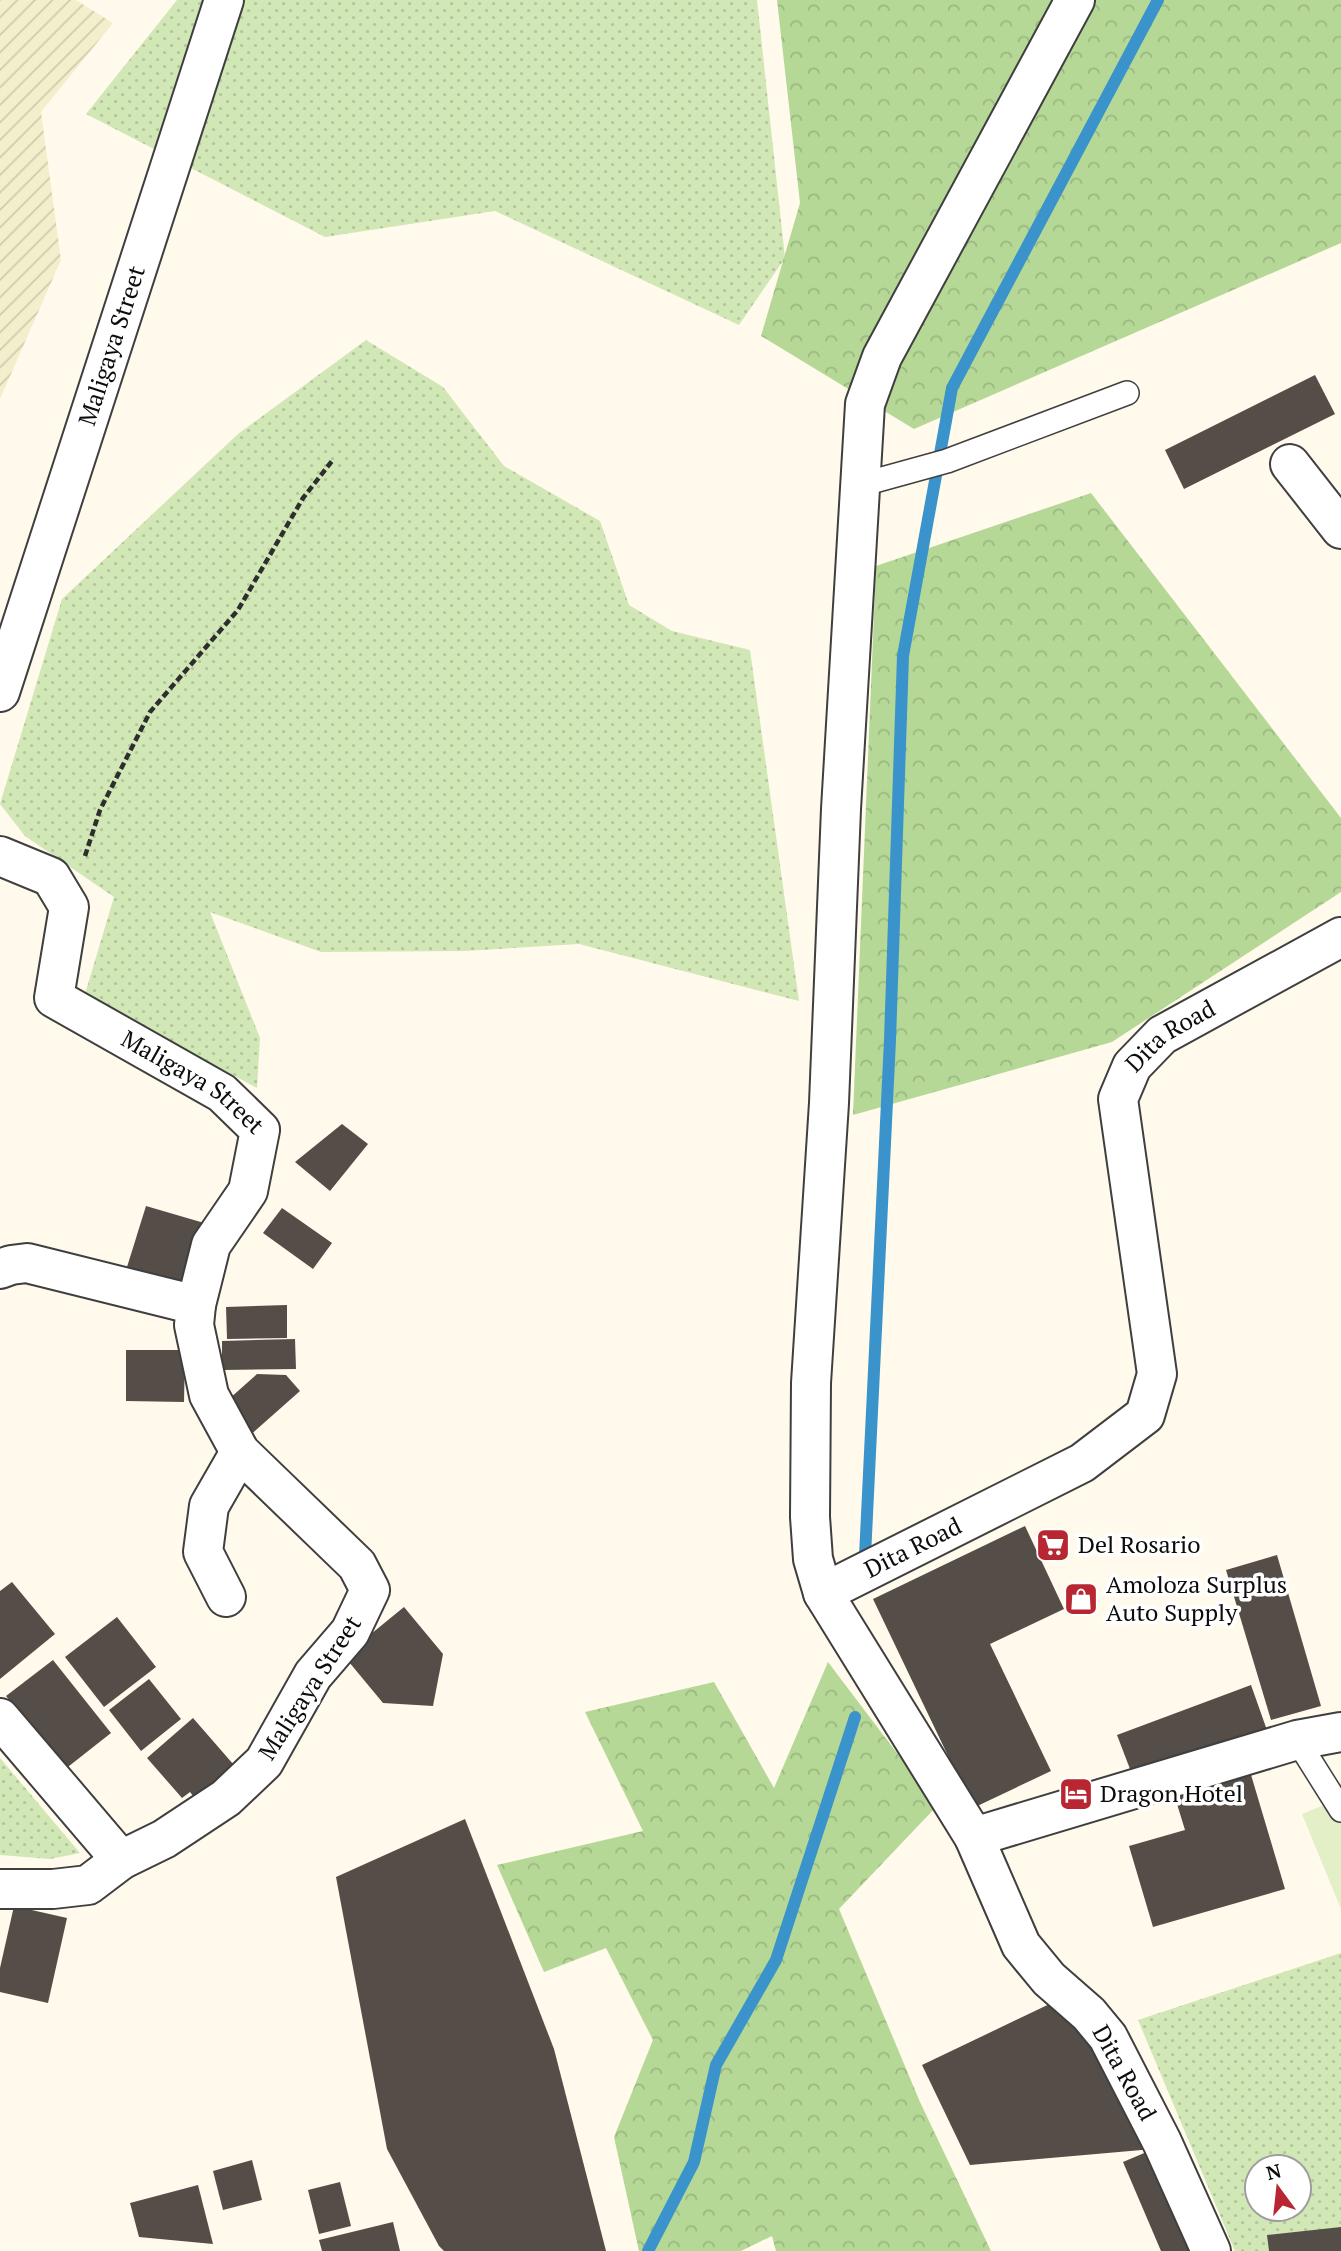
<svg xmlns="http://www.w3.org/2000/svg" width="1341" height="2251" viewBox="0 0 1341 2251" font-family="'PT Serif',serif">
<defs>
<pattern id="farmland-furrows" width="10" height="10" patternUnits="userSpaceOnUse" patternTransform="scale(1.75)"><rect width="10" height="10" fill="#f3efcc"/><path d="M-1 1l2-2M0 10L10 0M9 11l2-2" fill="none" stroke="#cfccae"/></pattern>
<pattern id="grass-dots" width="8" height="8" patternUnits="userSpaceOnUse" patternTransform="scale(1.75)"><rect width="8" height="8" fill="#d1e7b6"/><path d="M2 2h.1M6 6h.1" fill="none" stroke="#b2c59b" stroke-width="1.8" stroke-linecap="round"/></pattern>
<pattern id="forest-crowns" width="20" height="18" patternUnits="userSpaceOnUse" patternTransform="scale(1.75)"><rect width="20" height="18" fill="#b5d896"/><path d="M2 6a3 3 0 1 1 6 0M12 15a3 3 0 1 1 6 0" fill="none" stroke="#9ab880"/></pattern>
</defs>
<rect width="100%" height="100%" fill="#fffaeb"/>
<path fill="url(#farmland-furrows)" d="M0 0H76L113 23 41 112 61 260 0 399Z"/>
<g fill="url(#grass-dots)" fill-rule="evenodd">
<path d="M177 0H757L785 258 739 325 495 211 325 237 86 114Z"/>
<path d="M366 340 443 387 504 466 600 521 629 605 672 631 750 650 799 1001 579 944 465 951 321 952 210 912 260 1038 257 1088 85 994 114 897 25 836 0 804 62 599 238 434Z"/>
<path d="M0 1758 80 1853 50 1859 0 1855Z"/>
<path d="M1341 1953V2251H1235L1138 2020ZM1257 2167H1299V2209H1257Z"/>
</g>
<g fill="url(#forest-crowns)">
<path d="M777 0H1341V243L914 429 761 336 800 203Z"/>
<path d="M1091 493 1341 818V892L1112 1042 853 1115 876 566Z"/>
<path d="M828 1662 937 1806 839 1909 920 2102 991 2251H776L772 2236 741 2251H639L614 2137 653 2040 606 1948 544 1972 497 1865 643 1831 585 1712 714 1682 774 1788Z"/>
</g>
<path fill="#e2efc7" d="M1341 1798V1909L1302 1814Z"/>
<g fill="none" stroke-linecap="round" stroke-linejoin="round">
<g stroke="#3a93ca" stroke-width="12">
<path d="M865 1556 890 1040 903 656 952 388 1158 0"/>
<path d="M648 2251 694 2162 716 2065 776 1960 855 1717"/>
</g>
</g>
<g fill="#544d48">
<path d="M1315 375 1335 414 1184 489 1165 450Z"/>
<path d="M342 1124 368 1144 330 1191 295 1162Z"/>
<path d="M146 1206 211 1225 193 1286 127 1267Z"/>
<path d="M282 1208 332 1243 313 1269 263 1233Z"/>
<path d="M287 1305V1338L227 1339 226 1307Z"/>
<path d="M295 1339 296 1369 222 1370V1341Z"/>
<path d="M126 1350H185L184 1402 126 1401Z"/>
<path d="M257 1374 286 1375 300 1391 248 1437 220 1407Z"/>
<path d="M1025 1526 1064 1609 990 1644 1051 1771 973 1808 873 1599Z"/>
<path d="M1277 1555 1321 1706 1271 1720 1226 1570Z"/>
<path d="M12 1582 55 1634 0 1679V1591Z"/>
<path d="M404 1607 443 1654 433 1706 383 1703 344 1656Z"/>
<path d="M117 1617 156 1667 104 1707 65 1657Z"/>
<path d="M53 1660 111 1733 64 1770 6 1696Z"/>
<path d="M149 1679 181 1719 141 1751 109 1710Z"/>
<path d="M1251 1685 1268 1733 1135 1782 1117 1735Z"/>
<path d="M193 1718 240 1772 201 1806 190 1792 182 1798 147 1758Z"/>
<path d="M1249 1768 1285 1889 1153 1927 1129 1846 1185 1830 1173 1791Z"/>
<path d="M465 1819 554 2049 606 2251H444L439 2246 387 2149 336 1877Z"/>
<path d="M14 1906 67 1918 48 2003 0 1992V1968Z"/>
<path d="M1058 2000 1112 2071 1153 2149 970 2165 922 2065Z"/>
<path d="M1149 2151 1191 2251H1161L1123 2162Z"/>
<path d="M252 2160 262 2200 223 2210 213 2171Z"/>
<path d="M340 2182 351 2226 319 2234 308 2190Z"/>
<path d="M198 2185 213 2244 139 2237 130 2203Z"/>
<path d="M393 2222 400 2251H322L319 2240Z"/>
<path d="M1341 2227V2251H1269L1267 2235Z"/>
</g>
<g fill="none" stroke-linecap="round" stroke-linejoin="round">
<g stroke="#3f3f3f" stroke-width="26">
<g id="service">
<path d="M860 485 947 461 1127 393"/>
<path d="M1297 1740 1341 1810"/>
</g>
</g>
<g stroke="#3f3f3f" stroke-width="42">
<g id="minor">
<path d="M1290 464 1341 529"/>
<path id="s1" d="M0 692 224 0"/>
<path id="s2" d="M0 856 51 877 69 907 54 998 222 1093 260 1130 248 1191 211 1245 196 1305 194 1325 209 1395 240 1452 357 1565 370 1590 350 1632 313 1675 264 1762 226 1798 164 1839 121 1860 88 1885 53 1889H0"/>
<path d="M0 1269 11 1265 27 1263 196 1305"/>
<path d="M823 1593 813 1559 810 1517 811 1383 829 1103 841 809 865 404 882 357 1075 0"/>
<path d="M226 1597 203 1552 209 1506 240 1452"/>
<path d="M0 1718 121 1860"/>
<path d="M974 1837 1297 1740 1341 1732"/>
<path id="s3" d="M1211 2251 1162 2142 1108 2037 1089 2014 1049 1979 1021 1945 974 1837 823 1593 1082 1463 1145 1415 1157 1374 1118 1099 1132 1066 1162 1035 1341 937"/>
</g>
</g>
<path stroke="#2e2e2e" stroke-width="4.5" stroke-dasharray="7 3.5" stroke-linecap="butt" d="M85 856 100 810 150 712 238 610 303 498 332 461"/>
<use href="#service" stroke="#fff" stroke-width="23"/>
<use href="#minor" stroke="#fff" stroke-width="38"/>
</g>
<defs>
<g id="supermarket-square" transform="scale(1.75)"><rect x="-9" y="-9" width="18" height="18" rx="4" fill="#b82731" stroke="#fff"/><path d="M-6-5.5h2.5l.6 2H6L4.5 2H-2.5L-4.4-4H-6ZM-1.5 3.2a1.3 1.3 0 1 0 .1 0ZM3 3.2a1.3 1.3 0 1 0 .1 0Z" fill="#fff"/></g>
<g id="shop-square" transform="scale(1.75)"><rect x="-9" y="-9" width="18" height="18" rx="4" fill="#b82731" stroke="#fff"/><path d="M-5-2.5h2.3a2.7 3.5 0 0 1 5.4 0H5L5.5 6h-11ZM-1.5-2.5h3a1.5 2.3 0 0 0-3 0Z" fill="#fff"/></g>
<g id="hotel-square" transform="scale(1.75)"><rect x="-9" y="-9" width="18" height="18" rx="4" fill="#b82731" stroke="#fff"/><path d="M-6-4.5h1.5V1H6V5H4.5V3h-9V5H-6ZM-4 0a1.8 1.8 0 1 1 3.6 0ZM.5 0V-2.5h3Q6-2.5 6 0Z" fill="#fff"/></g>
</defs>
<g fill-rule="evenodd">
<use href="#supermarket-square" x="1053" y="1545"/>
<use href="#shop-square" x="1081" y="1599"/>
<use href="#hotel-square" x="1076" y="1794"/>
</g>
<g text-anchor="middle" stroke-width="7" stroke-linejoin="round" paint-order="stroke">
<g font-size="24" fill="#0c0c0c" stroke="#fff">
<text dy="8" stroke="none"><textPath href="#s1" startOffset="364">Maligaya Street</textPath></text>
<text dy="8" stroke="none"><textPath href="#s3" startOffset="1544">Dita Road</textPath></text>
<text dy="8" stroke="none"><textPath href="#s2" startOffset="345">Maligaya Street</textPath></text>
<text dy="8" stroke="none"><textPath href="#s3" startOffset="870">Dita Road</textPath></text>
<text transform="translate(310 1688) rotate(-57)" y="8">Maligaya Street</text>
<text transform="translate(1124 2073) rotate(61)" y="8">Dita Road</text>
</g>
<g font-size="24" fill="#0c0c0c" stroke="#fff" text-anchor="start">
<text x="1078" y="1553">Del Rosario</text>
<text x="1106" y="1593">Amoloza Surplus<tspan x="1106" dy="28">Auto Supply</tspan></text>
<text x="1100" y="1802">Dragon Hotel</text>
</g>
</g>
<g transform="translate(1278 2188) rotate(345)"><circle r="33" fill="#ffffff" stroke="#9e9e9e" stroke-width="2"/>
<path d="M0-5L12 26L0 18L-12 26Z" fill="#b82731"/>
<text y="-10" font-size="19" font-weight="bold" text-anchor="middle" fill="#0c0c0c">N</text>
</g>
</svg>
